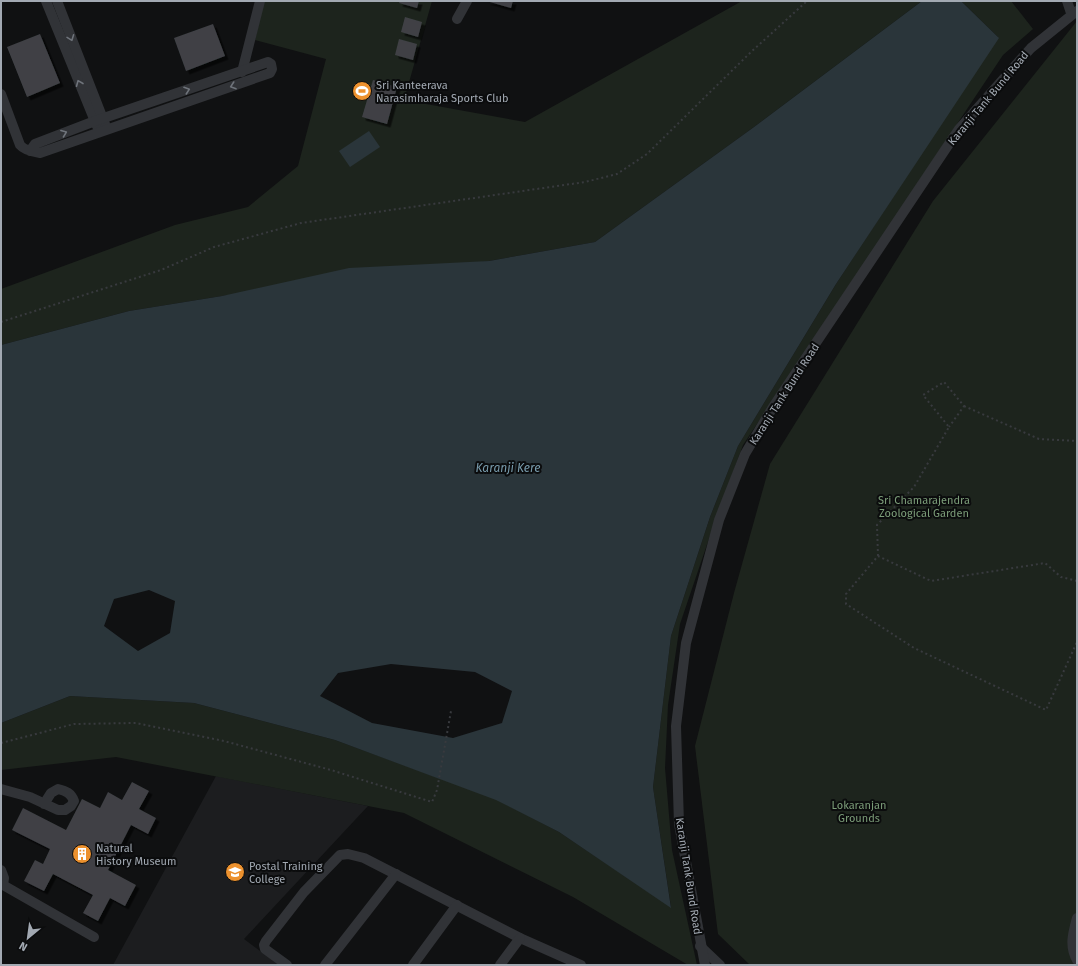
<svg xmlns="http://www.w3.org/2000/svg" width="1078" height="966" viewBox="0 0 1078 966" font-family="'Fira Sans',sans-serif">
<defs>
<filter id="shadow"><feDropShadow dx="3.5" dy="3.5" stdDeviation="0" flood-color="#0009"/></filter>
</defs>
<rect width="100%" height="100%" fill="#101112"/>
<path fill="#1c1d1f" d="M216 776 368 806 244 939 279 965H113Z"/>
<g fill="#1d241d">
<path d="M264 1H432L404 100 525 122 742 1H922L754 127 595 242 489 261 222 296 129 311 1 345V289L175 225 248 207 298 166 326 59 255 40Z"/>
<path d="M961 1H1011L1033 29 1003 55 743 445 716 518 680 624 668 705 665 768 672 850 697 965H688L573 897 404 813 116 757 1 770V723L70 696 194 703 335 740 496 799 559 832 671 907 653 787 671 636 710 517 738 446 836 284 998 37Z"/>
<path d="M1077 21V965H750L718 934 695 746 734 593 770 464 933 201Z"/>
</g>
<g fill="#2a353a" fill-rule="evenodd">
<path d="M922 1H961L999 38 836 284 738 446 710 517 671 636 653 787 671 908 559 832 496 800 335 740 194 703 70 696 1 723V345L129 311 222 296 349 268 489 261 595 242 754 127ZM149 590 175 601 170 633 138 651 104 626 114 599ZM391 664 475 672 512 691 502 723 453 738 372 723 320 696 338 673Z"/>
<path d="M369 131 380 147 350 167 339 151Z"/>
</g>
<g fill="#3f4145" filter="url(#shadow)">
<path d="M400 1H419L417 8 399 3Z"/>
<path d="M486 1H513L511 8Z"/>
<path d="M405 17 422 22 418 37 401 32Z"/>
<path d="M213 24 225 56 186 71 174 38Z"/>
<path d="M40 34 60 83 27 97 7 47Z"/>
<path d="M399 39 417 44 413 60 395 55Z"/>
<path d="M373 80 397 87 387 124 362 117Z"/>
<path d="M132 782 149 791 139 809 156 818 148 834 131 825 108 870 136 885 125 906 110 898 98 921 83 913 93 895 53 874 44 891 24 881 35 860 43 864 50 849 12 830 23 808 66 830 82 799 100 808 108 792 122 800Z"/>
</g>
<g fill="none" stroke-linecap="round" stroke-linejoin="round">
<g stroke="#383a3e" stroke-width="2" stroke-dasharray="2 3" stroke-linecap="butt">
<path d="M1 322 161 270 214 247 301 223 585 182 617 174 647 154 751 52 807 1"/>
<path d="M964 406 1039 439 1077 441"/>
<path d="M878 556 877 525 914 487 949 427 923 395 944 382 964 406 949 427"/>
<path d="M1077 581 1061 577 1045 563 931 581 878 556 846 594V604L914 648 1046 710 1077 642"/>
<path d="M1 743 74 724 136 723 224 741 331 770 432 802 437 790 451 711"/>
</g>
<g stroke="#313337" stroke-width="10">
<path d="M46 1 97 126"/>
<path d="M57 1 105 124"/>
<path d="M1067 1 1071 13"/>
<path d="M457 19 467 1"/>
<path d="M242 72 260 1"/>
<path d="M1 94 20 145C24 150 33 152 40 153L270 73 272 69 271 64 268 62 95 121 35 144 30 151"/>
<path d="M1 789 30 797 58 810H65L71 806 74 801C71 793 66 791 58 789L51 793 44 804"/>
<path d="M1 870 4 878 3 885"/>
<path d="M3 885 94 937"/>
<path d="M1077 918C1073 933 1069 946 1077 960"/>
<path d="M700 946 720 965"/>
<path d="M287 965 265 949 264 945 266 941 304 892 340 855 348 854 364 858 520 938 581 965"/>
<path d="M325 965 396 874"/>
<path d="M413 965 457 905"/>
<path d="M500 965 520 938"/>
<path d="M705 965 679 824 676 726 686 643 719 520 745 454 773 407 959 129 1031 48 1077 11"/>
</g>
</g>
<defs><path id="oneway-chevron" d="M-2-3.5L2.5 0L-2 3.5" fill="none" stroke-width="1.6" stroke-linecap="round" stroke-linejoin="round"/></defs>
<g stroke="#6f747b">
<use href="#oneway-chevron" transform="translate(71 38) rotate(69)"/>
<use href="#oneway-chevron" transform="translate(79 83) rotate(-112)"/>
<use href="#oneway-chevron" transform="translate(233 86) rotate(161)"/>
<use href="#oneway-chevron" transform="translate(187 90) rotate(-19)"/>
<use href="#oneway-chevron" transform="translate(64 133) rotate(-21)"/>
</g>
<defs>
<g id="stadium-disc" transform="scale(1)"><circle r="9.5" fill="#ec912e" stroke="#0b0c0d"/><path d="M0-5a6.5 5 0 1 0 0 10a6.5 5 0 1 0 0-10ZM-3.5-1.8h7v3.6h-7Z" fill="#fff"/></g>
<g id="building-disc" transform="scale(1)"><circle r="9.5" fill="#ec912e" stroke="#0b0c0d"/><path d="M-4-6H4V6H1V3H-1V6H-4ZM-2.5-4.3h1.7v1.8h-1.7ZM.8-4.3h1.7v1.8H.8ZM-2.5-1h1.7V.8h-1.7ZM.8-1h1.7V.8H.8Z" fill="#fff"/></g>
<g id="university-disc" transform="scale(1)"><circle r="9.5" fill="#ec912e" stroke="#0b0c0d"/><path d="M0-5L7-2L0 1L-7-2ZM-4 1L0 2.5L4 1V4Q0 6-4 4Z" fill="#fff"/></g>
</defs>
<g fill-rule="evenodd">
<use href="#stadium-disc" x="362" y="91"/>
<use href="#building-disc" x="82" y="854"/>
<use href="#university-disc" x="235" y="872"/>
</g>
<g text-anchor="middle" stroke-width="4" stroke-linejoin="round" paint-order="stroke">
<g font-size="11" fill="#a2a9b2" stroke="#0b0c0d" text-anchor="start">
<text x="376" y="89">Sri Kanteerava<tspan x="376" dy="13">Narasimharaja Sports Club</tspan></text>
<text x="96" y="852">Natural<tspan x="96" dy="13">History Museum</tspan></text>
<text x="249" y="870">Postal Training<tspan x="249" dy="13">College</tspan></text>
</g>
<g font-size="11" fill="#a2a9b2" stroke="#0b0c0d">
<text transform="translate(988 98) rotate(-50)" y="4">Karanji Tank Bund Road</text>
<text transform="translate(784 394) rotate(-57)" y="4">Karanji Tank Bund Road</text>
<text transform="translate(689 876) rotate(81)" y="4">Karanji Tank Bund Road</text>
</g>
<g font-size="11" fill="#7c9d79" stroke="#0b0c0d">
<text x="924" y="504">Sri Chamarajendra<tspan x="924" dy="13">Zoological Garden</tspan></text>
<text x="859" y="809">Lokaranjan<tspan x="859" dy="13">Grounds</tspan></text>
</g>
<g font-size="12" font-style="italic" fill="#799cad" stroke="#0b0c0d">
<text x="508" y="472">Karanji Kere</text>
</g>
</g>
<rect width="1078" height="966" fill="none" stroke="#a2a9b2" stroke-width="4"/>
<g transform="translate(28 938) rotate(209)" stroke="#0b0c0d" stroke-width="3" paint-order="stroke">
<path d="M0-3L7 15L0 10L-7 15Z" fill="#a2a9b2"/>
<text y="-6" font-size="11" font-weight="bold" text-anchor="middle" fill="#a2a9b2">N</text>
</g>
</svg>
